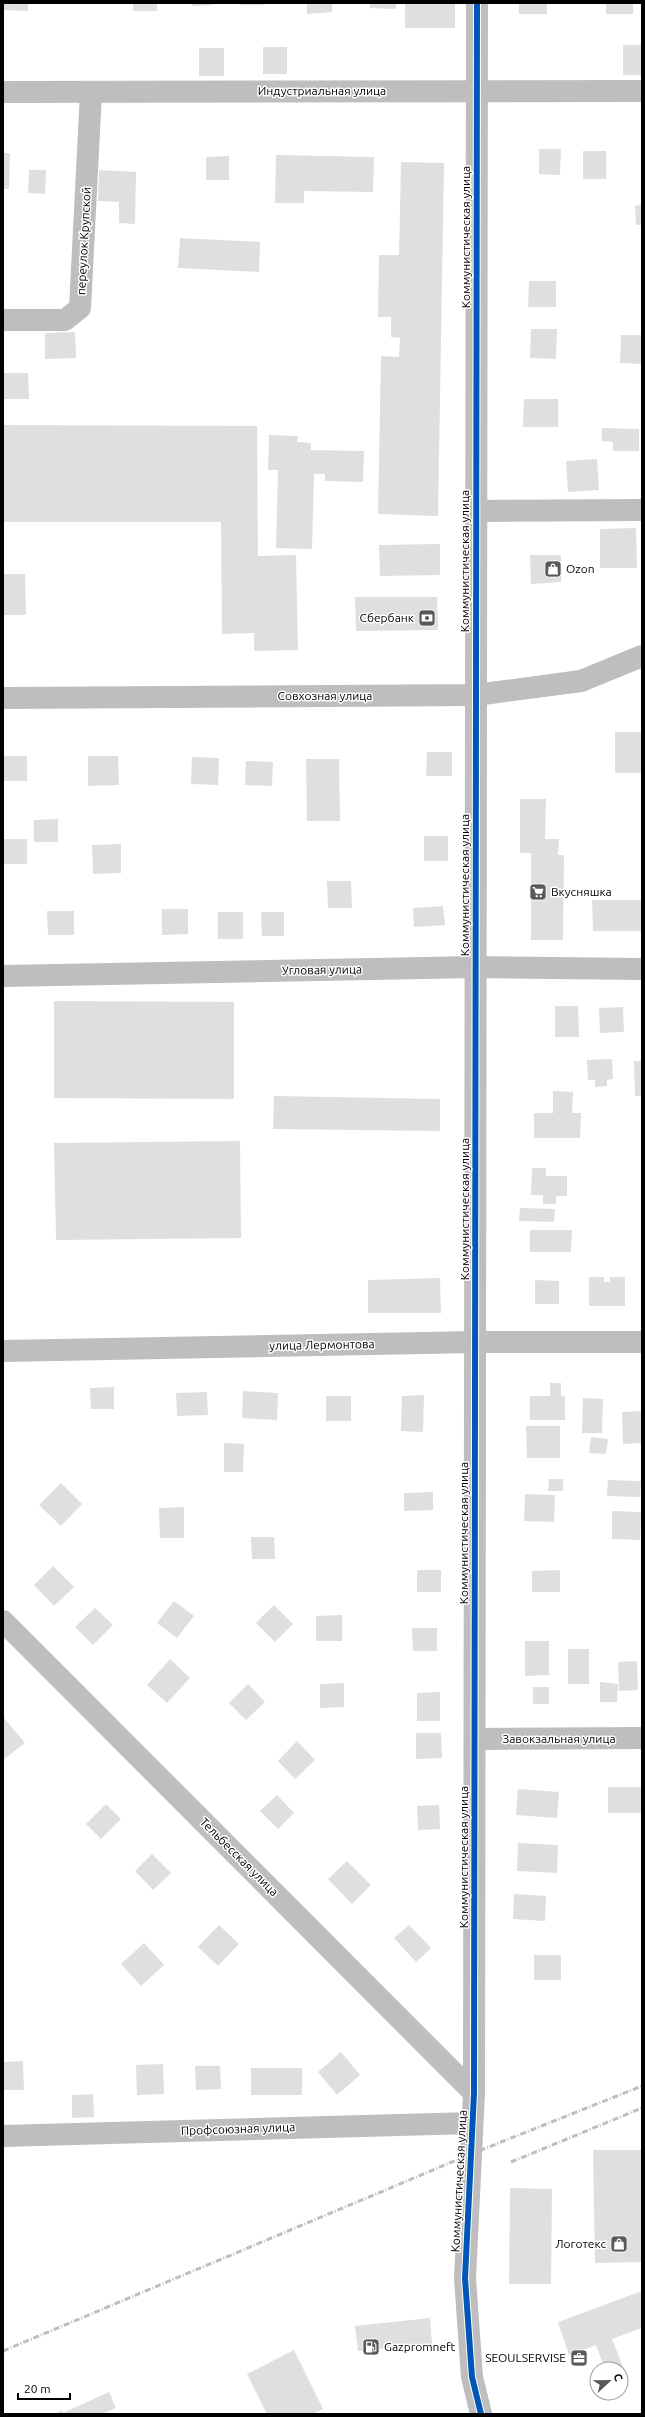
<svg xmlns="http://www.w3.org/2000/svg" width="645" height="2417" viewBox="0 0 645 2417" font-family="Ubuntu,sans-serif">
<rect width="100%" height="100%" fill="#fff"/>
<g fill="#dfdfdf">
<path d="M3 3H28V11L3 10Z"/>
<rect x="133" y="3" width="24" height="8"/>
<path d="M192 3H213V5L192 6Z"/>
<rect x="241" y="3" width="23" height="2"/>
<path d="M307 3H332V12L307 14Z"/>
<path d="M370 3H396V9L370 8Z"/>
<rect x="405" y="3" width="50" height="25"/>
<rect x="519" y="3" width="28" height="11"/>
<rect x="606" y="3" width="27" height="11"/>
<rect x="623" y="45" width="19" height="30"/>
<rect x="263" y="47" width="24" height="27"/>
<rect x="199" y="48" width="25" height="28"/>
<path d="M539 149H561L560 175 539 174Z"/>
<rect x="583" y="151" width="23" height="28"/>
<path d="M3 153H10L9 189H3Z"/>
<path d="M276 155 374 157 373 192 304 191V203H275Z"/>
<path d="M229 156V180H206V157Z"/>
<path d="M401 162 444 163 438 516 378 514 381 356 399 357 400 338 391 337V317H378L379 255H399Z"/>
<path d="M29 170H46L45 194 28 193Z"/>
<path d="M99 170 136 172 135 224 119 223V202L98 201Z"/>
<path d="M642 205V225H636L635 206Z"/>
<path d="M180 238 260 242 259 272 178 268Z"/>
<path d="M529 281H556V307H528Z"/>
<path d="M531 329H557L556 359 530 358Z"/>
<path d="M75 332 76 358 45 359V333Z"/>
<path d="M621 335H642V364L620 363Z"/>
<path d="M3 373H28L29 399H3Z"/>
<path d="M524 399H558V427H523Z"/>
<path d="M3 425 257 426 258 556 296 555 298 650 254 651V633L222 634 221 522H3Z"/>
<path d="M602 428 639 429V451H613V442L602 441Z"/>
<path d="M269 435 298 436 297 442 311 443V450L364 451 363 482 325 481V474H314L312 549 276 548 278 470H268Z"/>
<path d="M597 459 599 490 568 492 566 461Z"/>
<path d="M636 528 637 568H600V529Z"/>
<path d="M440 544V575L380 576 379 545Z"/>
<path d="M530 555H561V582L531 584Z"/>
<path d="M3 574H25L26 615H3Z"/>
<path d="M355 597H437L438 630 356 631Z"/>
<rect x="615" y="732" width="27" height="41"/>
<path d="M427 752H452V776H426Z"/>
<rect x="3" y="756" width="24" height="25"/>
<path d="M88 756H118L119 785 88 786Z"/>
<path d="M192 757 219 758 218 785 191 784Z"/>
<path d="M306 759H339L340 821H307Z"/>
<path d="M246 761 273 762 272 786 245 785Z"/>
<path d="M520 799H546L545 839H559L558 855H564L563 940H531V853H520Z"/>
<path d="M58 819V842H34V820Z"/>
<rect x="424" y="836" width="24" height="25"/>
<rect x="3" y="839" width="24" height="25"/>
<path d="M121 844V873L93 874 92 845Z"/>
<path d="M327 881H351L352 908H328Z"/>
<path d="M592 900H642V931H593Z"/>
<path d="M443 906 445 925 414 927 413 908Z"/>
<path d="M162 909H188V934L162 935Z"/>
<path d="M47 911H74V935H48Z"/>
<rect x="218" y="912" width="25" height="27"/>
<path d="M261 912H284V936H262Z"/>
<path d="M54 1001 234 1002V1099L54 1098Z"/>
<path d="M555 1006H578L579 1037H555Z"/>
<path d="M623 1007 624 1032 600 1033 599 1008Z"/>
<path d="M612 1059 613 1079 607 1080V1086L595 1087V1080H588L587 1060Z"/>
<path d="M634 1061H642V1096H635Z"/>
<path d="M553 1091 573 1092 572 1113H581L580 1138H534V1113H553Z"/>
<path d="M274 1096 440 1099V1131L273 1129Z"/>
<path d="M240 1141 241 1238 56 1240 54 1143Z"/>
<path d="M532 1168H546V1176H567V1196H556V1204H543V1195H531Z"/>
<path d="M520 1208 555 1209 554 1222 519 1221Z"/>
<path d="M530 1230H572L571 1252H530Z"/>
<path d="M589 1277H604V1282H610V1277H625V1306H589Z"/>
<path d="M440 1278 441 1313H368V1280Z"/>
<path d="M535 1280 559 1281V1304H535Z"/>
<path d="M550 1383H561V1396H565V1420H530V1396H550Z"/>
<path d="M114 1387V1409H91L90 1388Z"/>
<path d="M243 1391 278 1393 277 1420 242 1418Z"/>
<path d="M207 1392 208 1415 177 1416 176 1393Z"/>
<path d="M424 1395 423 1432 401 1431 402 1396Z"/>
<rect x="326" y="1396" width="25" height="25"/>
<path d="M583 1398 603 1399 602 1433H582Z"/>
<path d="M642 1411V1443L623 1444 622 1412Z"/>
<path d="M526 1426H560V1458H527Z"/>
<path d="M591 1437 608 1439 606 1454 589 1453Z"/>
<path d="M224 1443 244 1444 243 1472H224Z"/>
<path d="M549 1479H563V1491H548Z"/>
<path d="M608 1480 641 1481 640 1497 607 1496Z"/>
<path d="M61 1483 82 1504 61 1526 39 1505Z"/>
<path d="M433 1492V1510L404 1511V1493Z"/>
<path d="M525 1494 555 1495 554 1522 524 1521Z"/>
<path d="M184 1507V1538H160L159 1508Z"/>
<path d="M612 1511 641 1512 640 1540 612 1539Z"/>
<path d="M251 1537H274L275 1559H252Z"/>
<path d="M53 1566 74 1587 54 1606 34 1585Z"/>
<rect x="417" y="1570" width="24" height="22"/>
<path d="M560 1570V1592H532V1571Z"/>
<path d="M174 1601 194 1616 177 1638 157 1623Z"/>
<path d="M274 1605 293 1624 275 1642 256 1623Z"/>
<path d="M95 1608 113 1625 93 1645 75 1627Z"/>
<path d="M342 1615V1641H316V1616Z"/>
<path d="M412 1628H437V1651H413Z"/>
<path d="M525 1641H549V1675L525 1676Z"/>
<rect x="568" y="1649" width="21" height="35"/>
<path d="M170 1659 190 1678 167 1703 147 1685Z"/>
<path d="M637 1661 638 1690 619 1691 618 1662Z"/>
<path d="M600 1682 618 1684 617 1702H600Z"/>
<path d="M344 1683V1707L320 1708V1684Z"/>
<path d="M248 1684 265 1702 246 1720 229 1703Z"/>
<rect x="533" y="1687" width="16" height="17"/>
<path d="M440 1692V1721H417V1693Z"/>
<path d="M4 1718 25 1743 3 1760V1719Z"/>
<path d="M416 1733H441L442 1758 416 1759Z"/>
<path d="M297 1741 315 1760 295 1779 278 1761Z"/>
<rect x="608" y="1787" width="34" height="26"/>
<path d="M518 1789 559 1792 557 1818 516 1815Z"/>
<path d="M277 1795 294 1813 278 1829 260 1811Z"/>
<path d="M106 1804 121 1819 101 1839 86 1824Z"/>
<path d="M439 1805 440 1829 418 1830 417 1806Z"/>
<path d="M518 1843 558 1845 557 1873 517 1871Z"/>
<path d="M152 1854 171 1873 153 1890 135 1871Z"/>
<path d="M347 1861 371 1885 352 1904 328 1879Z"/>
<path d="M514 1894 546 1896 545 1921 513 1919Z"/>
<path d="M219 1925 239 1944 218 1966 198 1947Z"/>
<path d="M409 1925 431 1948 416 1962 394 1938Z"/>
<path d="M144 1943 164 1965 141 1986 121 1964Z"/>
<rect x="534" y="1955" width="27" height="25"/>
<path d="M341 2052 360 2075 337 2095 318 2072Z"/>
<path d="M23 2061 24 2090H3V2062Z"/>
<path d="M163 2064 164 2094 137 2095 136 2065Z"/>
<path d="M195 2066H220L221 2089 196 2090Z"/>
<rect x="251" y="2068" width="51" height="27"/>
<path d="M93 2094 94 2117 72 2118V2095Z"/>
<path d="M593 2150H641L642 2262 595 2263Z"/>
<path d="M510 2188 552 2189 551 2284H509Z"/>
<path d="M642 2291V2328L612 2339 623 2367 605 2369 596 2345 569 2355 558 2322Z"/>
<path d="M430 2318 432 2344 358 2351 355 2326Z"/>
<path d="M294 2350 323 2409 312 2414H267L247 2374Z"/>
<path d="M109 2392 116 2408 102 2414H54L62 2410 63 2413Z"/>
</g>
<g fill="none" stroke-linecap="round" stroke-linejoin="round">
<g stroke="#bebebe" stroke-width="22">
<path d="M477 3 474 2093 465 2278 472 2377 481 2414"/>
<path d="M3 92 642 91"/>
<path d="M3 320H65L80 308 91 92"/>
<path d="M476 511 642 510"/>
<path d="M3 698 476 695 581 681 642 656"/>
<path d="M3 976 476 967 642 969"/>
<path d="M3 1351 476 1342H642"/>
<path d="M3 1621 474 2093"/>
<path d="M475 1739 642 1738"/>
<path d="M3 2136 472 2123"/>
</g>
<g stroke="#bebebe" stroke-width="3" stroke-dasharray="6 2 1 2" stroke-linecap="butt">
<path d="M511 2162 642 2108"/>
<path d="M3 2351 471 2154 642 2086"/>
</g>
<g stroke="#fff" stroke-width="8">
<path id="cycleway" d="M477 3 474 2093 465 2278 472 2377 481 2414"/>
</g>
<use href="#cycleway" stroke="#0057b8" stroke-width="6"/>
</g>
<defs>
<g id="shop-square" transform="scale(0.9)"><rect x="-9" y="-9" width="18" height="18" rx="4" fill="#595959" stroke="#fff"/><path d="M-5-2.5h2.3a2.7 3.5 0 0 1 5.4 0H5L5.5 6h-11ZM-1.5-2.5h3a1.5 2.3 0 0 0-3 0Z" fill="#fff"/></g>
<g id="bank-square" transform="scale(0.9)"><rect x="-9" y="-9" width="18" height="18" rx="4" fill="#595959" stroke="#fff"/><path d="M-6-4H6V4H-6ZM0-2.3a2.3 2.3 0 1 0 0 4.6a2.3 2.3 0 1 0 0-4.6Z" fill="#fff"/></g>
<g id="supermarket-square" transform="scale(0.9)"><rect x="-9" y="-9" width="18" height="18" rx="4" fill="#595959" stroke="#fff"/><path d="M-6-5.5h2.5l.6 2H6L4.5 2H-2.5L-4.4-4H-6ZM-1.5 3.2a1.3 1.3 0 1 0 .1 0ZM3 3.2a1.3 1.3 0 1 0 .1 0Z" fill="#fff"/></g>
<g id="fuel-square" transform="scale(0.9)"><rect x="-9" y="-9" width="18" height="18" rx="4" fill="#595959" stroke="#fff"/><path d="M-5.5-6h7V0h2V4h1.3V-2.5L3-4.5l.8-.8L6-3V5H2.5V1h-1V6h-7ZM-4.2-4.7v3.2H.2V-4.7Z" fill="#fff"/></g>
<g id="office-square" transform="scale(0.9)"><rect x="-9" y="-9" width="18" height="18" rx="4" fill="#595959" stroke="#fff"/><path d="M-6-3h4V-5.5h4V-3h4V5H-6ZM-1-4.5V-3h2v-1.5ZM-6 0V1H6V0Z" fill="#fff"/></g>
</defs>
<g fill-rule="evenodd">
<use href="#shop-square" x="553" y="569"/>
<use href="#bank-square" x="427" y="618"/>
<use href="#supermarket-square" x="538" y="892"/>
<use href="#shop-square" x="619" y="2244"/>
<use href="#fuel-square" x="371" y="2347"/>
<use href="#office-square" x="579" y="2358"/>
</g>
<g text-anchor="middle" stroke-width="3" stroke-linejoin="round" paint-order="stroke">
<g font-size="12" fill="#000" stroke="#fff">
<text x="322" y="95">Индустриальная улица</text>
<text transform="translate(466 237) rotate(-90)" y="4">Коммунистическая улица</text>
<text transform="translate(84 241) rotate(-87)" y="4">переулок Крупской</text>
<text transform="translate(465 561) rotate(-90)" y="4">Коммунистическая улица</text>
<text x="325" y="700">Совхозная улица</text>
<text transform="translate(465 885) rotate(-90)" y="4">Коммунистическая улица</text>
<text transform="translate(322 970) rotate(-1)" y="4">Угловая улица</text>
<text transform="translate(465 1209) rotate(-90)" y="4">Коммунистическая улица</text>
<text transform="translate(322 1345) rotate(-1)" y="4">улица Лермонтова</text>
<text transform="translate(464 1533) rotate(-90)" y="4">Коммунистическая улица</text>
<text x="559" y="1743">Завокзальная улица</text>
<text transform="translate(239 1857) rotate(45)" y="4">Тельбесская улица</text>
<text transform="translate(464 1857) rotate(-90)" y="4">Коммунистическая улица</text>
<text transform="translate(238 2129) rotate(-2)" y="4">Профсоюзная улица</text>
<text transform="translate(459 2181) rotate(-87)" y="4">Коммунистическая улица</text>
</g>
<g font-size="12" fill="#000" stroke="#fff" text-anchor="start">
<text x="566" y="573">Ozon</text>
<text x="414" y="622" text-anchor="end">Сбербанк</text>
<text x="551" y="896">Вкусняшка</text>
<text x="606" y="2248" text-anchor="end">Логотекс</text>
<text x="384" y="2351">Gazpromneft</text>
<text x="566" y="2362" text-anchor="end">SEOULSERVISE</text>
</g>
</g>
<rect width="645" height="2417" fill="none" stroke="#000000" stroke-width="8"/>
<g transform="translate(609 2381) rotate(68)"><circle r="19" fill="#ffffff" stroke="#999999"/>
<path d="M0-3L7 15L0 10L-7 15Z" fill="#595959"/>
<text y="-6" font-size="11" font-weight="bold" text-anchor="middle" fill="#000000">С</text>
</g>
<path d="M18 2393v6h52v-6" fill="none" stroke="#000000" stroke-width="2"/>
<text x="24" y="2393" font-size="12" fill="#000000" stroke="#ffffff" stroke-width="3" paint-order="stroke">20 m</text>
</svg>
